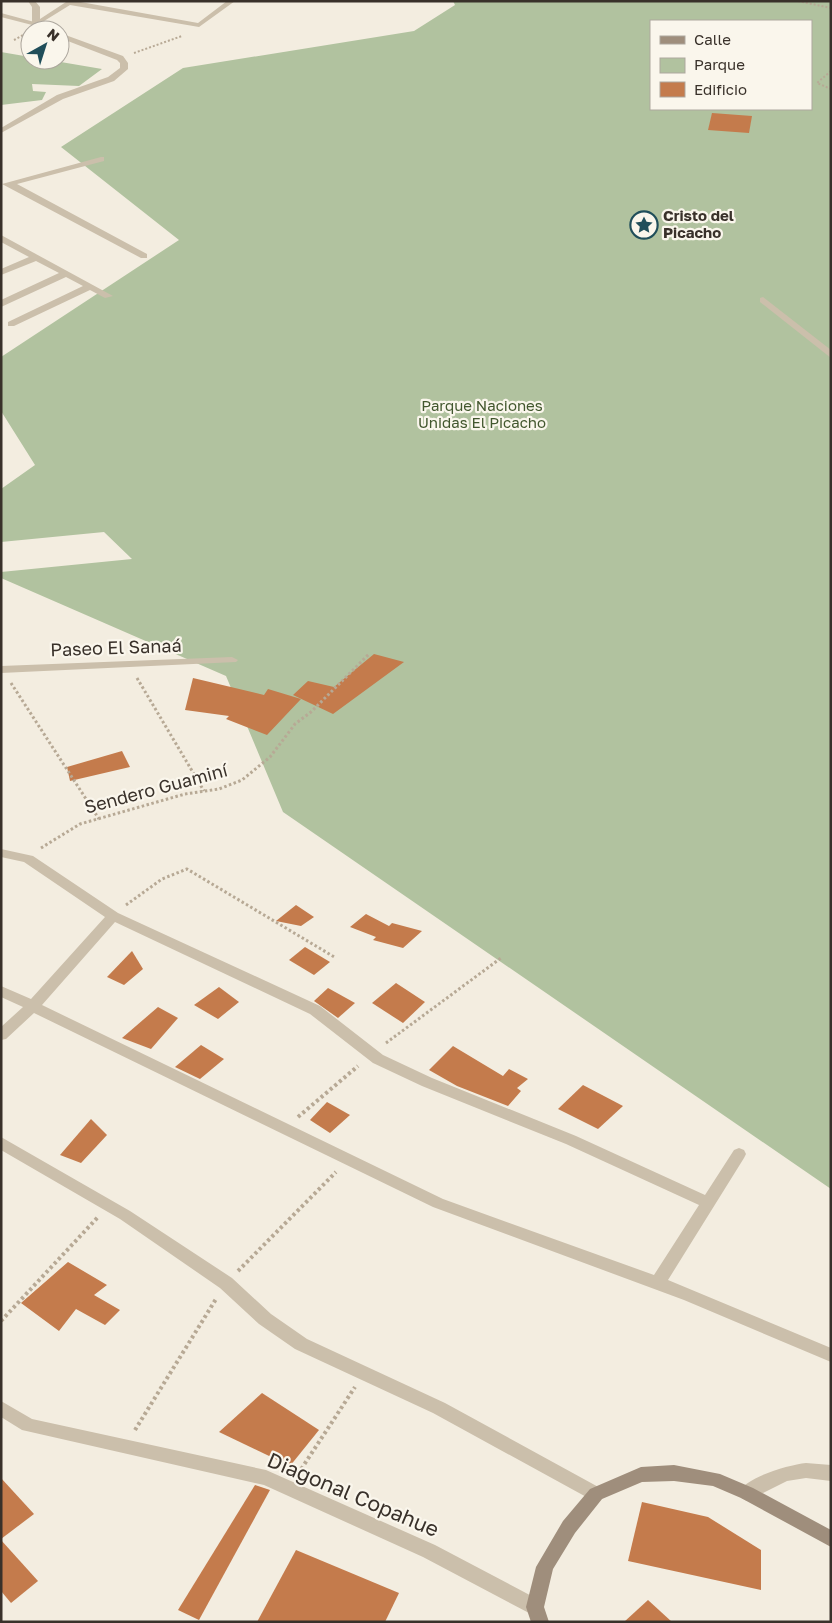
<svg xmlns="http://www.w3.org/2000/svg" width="832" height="1623" viewBox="0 0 832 1623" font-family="'Golos Text',sans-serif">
<rect width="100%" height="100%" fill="#f3ede0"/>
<g fill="#b1c29f" fill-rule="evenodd">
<path d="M453 1H831V1189L283 812 226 676 1 578V572L132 559 104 532 1 542V489L35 465 1 411V357L179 240 61 147 183 68 414 31 455 5ZM651 21H811V109H651Z"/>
<path d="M1 52 30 57V60H49L102 69 79 86 32 84 33 91 46 92 42 100 1 105Z"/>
</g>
<g fill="#c47b4c">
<path d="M712 113 752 116 749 133 708 130Z"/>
<path d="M374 654 404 662 333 714 293 695 308 681 334 687Z"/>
<path d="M193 678 264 695 268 689 301 699 267 735 226 719 229 716 185 710Z"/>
<path d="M122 751 130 767 70 781 67 767Z"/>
<path d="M296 905 314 917 301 926 276 921Z"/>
<path d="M366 914 389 926 392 923 422 931 403 948 373 940 376 937 350 927Z"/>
<path d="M305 947 330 962 314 975 289 960Z"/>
<path d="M132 951 143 969 124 985 107 977Z"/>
<path d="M396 983 425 1002 403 1023 372 1003Z"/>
<path d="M219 987 239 1002 218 1019 194 1005Z"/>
<path d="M328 988 355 1003 338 1018 314 1001Z"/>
<path d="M158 1007 178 1018 151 1049 122 1038Z"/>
<path d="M201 1045 224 1059 200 1079 175 1067Z"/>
<path d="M453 1046 503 1076 509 1069 528 1079 517 1088 521 1091 508 1106 457 1086 429 1070Z"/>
<path d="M583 1085 623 1106 598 1129 558 1109Z"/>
<path d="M327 1102 350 1115 330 1133 310 1120Z"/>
<path d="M91 1119 107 1135 81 1163 60 1155Z"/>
<path d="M68 1262 107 1285 94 1295 120 1310 105 1325 76 1309 59 1331 21 1303Z"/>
<path d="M262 1393 319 1430 290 1466 219 1432Z"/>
<path d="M1 1478 34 1514 1 1539Z"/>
<path d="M255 1485 270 1490 199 1620 178 1610Z"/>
<path d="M642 1502 708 1517 761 1550V1590L628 1561Z"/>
<path d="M1 1540 38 1581 11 1603 1 1591Z"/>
<path d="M296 1550 399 1593 385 1622H257Z"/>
<path d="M648 1600 672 1622H624Z"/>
</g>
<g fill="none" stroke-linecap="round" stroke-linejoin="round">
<g stroke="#b7a995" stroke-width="2" stroke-dasharray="2 2" stroke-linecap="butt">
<path d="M798 1 831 8"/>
<path d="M14 40 25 34"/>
<path d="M134 53 182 36"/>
<path d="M831 71 817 83 831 89"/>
</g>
<g stroke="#b7a995" stroke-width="3" stroke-dasharray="2.5 2.5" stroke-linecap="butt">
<path d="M137 678 204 791"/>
<path d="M11 683 99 819"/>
<path d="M41 848 80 824 185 794 219 789 242 780 270 757 295 724 311 712 369 654"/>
<path d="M126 905 162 879 187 869 336 958"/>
<path d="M386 1043 501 958"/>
</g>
<g stroke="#b7a995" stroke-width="4" stroke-dasharray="3 3" stroke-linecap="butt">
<path d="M298 1117 358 1066"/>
<path d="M238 1271 336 1172"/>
<path d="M1 1321 98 1217"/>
<path d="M135 1430 216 1299"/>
<path d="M298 1474 355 1387"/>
</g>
<path fill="#cbbfab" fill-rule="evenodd" d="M1 13 38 23 39 24 36 26 1 17Z"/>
<g fill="#cbbfab" fill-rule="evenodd">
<path d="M28 1H35L40 7V19L66 2 75 1 198 23 227 1H235L199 27 70 5 36 26 32 24V7Z"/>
<path d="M60 33 123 56 128 63V69L114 81 63 99 1 133V128L57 95 108 77 120 68V63L117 60 60 38Z"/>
<path d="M101 157H104V161L17 184 147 254V258H141L2 184Z"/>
<path d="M1 235 113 296 105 298 90 290 14 326H8V322L83 286 66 277 1 307V300L59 273 36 261 1 275V269L29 257 1 242Z"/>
<path d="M763 297 831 350V358L760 302V298Z"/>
<path d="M232 657 238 660 236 662 1 673V666Z"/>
<path d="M1 849 33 856 118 913 320 1006 383 1055 432 1078 576 1136 705 1195 734 1150 739 1148 744 1150 746 1154 744 1158 668 1280 831 1348V1362L684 1300 433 1207 34 1013 6 1039 1 1040V1027L23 1007 1 997V986L31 999 105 917 24 862 1 857ZM115 922 310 1014 373 1063 422 1086 566 1144 699 1205 654 1275 443 1199 42 1005Z"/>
<path d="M1 1137 130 1211 232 1278 271 1314 307 1339 445 1403 602 1489 605 1494 602 1499 596 1502 590 1499 433 1413 295 1349 259 1324 220 1288 120 1219 1 1150Z"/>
<path d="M1 1401 32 1419 266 1470 435 1545 541 1601 544 1607 541 1613 535 1615 529 1613 423 1557 264 1485 22 1430 1 1417Z"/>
<path d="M806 1463 831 1465V1481L806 1478 787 1481 747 1501 741 1498 738 1493C746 1477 788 1465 806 1463Z"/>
</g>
<path fill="#9f8e7c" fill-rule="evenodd" d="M674 1465 720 1474 753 1488 831 1530V1547L741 1498 713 1486 674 1481 642 1482 602 1499 575 1533 553 1569 544 1607 549 1622H531L526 1607 536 1567 563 1521 590 1489 641 1467Z"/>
</g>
<defs>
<g id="sight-ring" transform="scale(1.4375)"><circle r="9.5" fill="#faf6ec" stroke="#204e5a" stroke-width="1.5"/><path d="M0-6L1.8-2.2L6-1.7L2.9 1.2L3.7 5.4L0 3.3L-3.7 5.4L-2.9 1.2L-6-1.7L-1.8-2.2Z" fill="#204e5a"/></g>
</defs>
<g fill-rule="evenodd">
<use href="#sight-ring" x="644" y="225"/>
</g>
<g text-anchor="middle" stroke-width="4.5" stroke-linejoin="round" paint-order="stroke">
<g font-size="15" font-weight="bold" fill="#39312a" stroke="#faf6ec" text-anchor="start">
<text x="663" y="221">Cristo del<tspan x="663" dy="17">Picacho</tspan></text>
</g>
<g font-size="15" fill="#42572e" stroke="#faf6ec">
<text x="482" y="411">Parque Naciones<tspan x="482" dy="17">Unidas El Picacho</tspan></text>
</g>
<g font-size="18" fill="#39312a" stroke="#faf6ec">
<text transform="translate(116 648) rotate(-2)" y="6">Paseo El Sanaá</text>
<text transform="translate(156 789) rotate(-15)" y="6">Sendero Guaminí</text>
</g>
<g font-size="21" fill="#39312a" stroke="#faf6ec">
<text transform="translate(353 1495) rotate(23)" y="7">Diagonal Copahue</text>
</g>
</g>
<rect width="832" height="1623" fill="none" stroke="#39312a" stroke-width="5"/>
<rect x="650" y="20" width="162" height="90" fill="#faf6ec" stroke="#ada79e"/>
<rect x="660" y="36" width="25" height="8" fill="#9f8e7c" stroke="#ada79e"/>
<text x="694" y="45" font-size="15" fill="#39312a">Calle</text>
<rect x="660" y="58" width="25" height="15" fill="#b1c29f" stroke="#ada79e"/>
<text x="694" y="70" font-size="15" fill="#39312a">Parque</text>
<rect x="660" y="82" width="25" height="15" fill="#c47b4c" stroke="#ada79e"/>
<text x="694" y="95" font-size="15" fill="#39312a">Edificio</text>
<g transform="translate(45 45) rotate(39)"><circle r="24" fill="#faf6ec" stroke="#ada79e"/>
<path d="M0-4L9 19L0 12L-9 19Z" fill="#204e5a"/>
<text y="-8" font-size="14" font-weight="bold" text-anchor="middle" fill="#39312a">N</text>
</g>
</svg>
